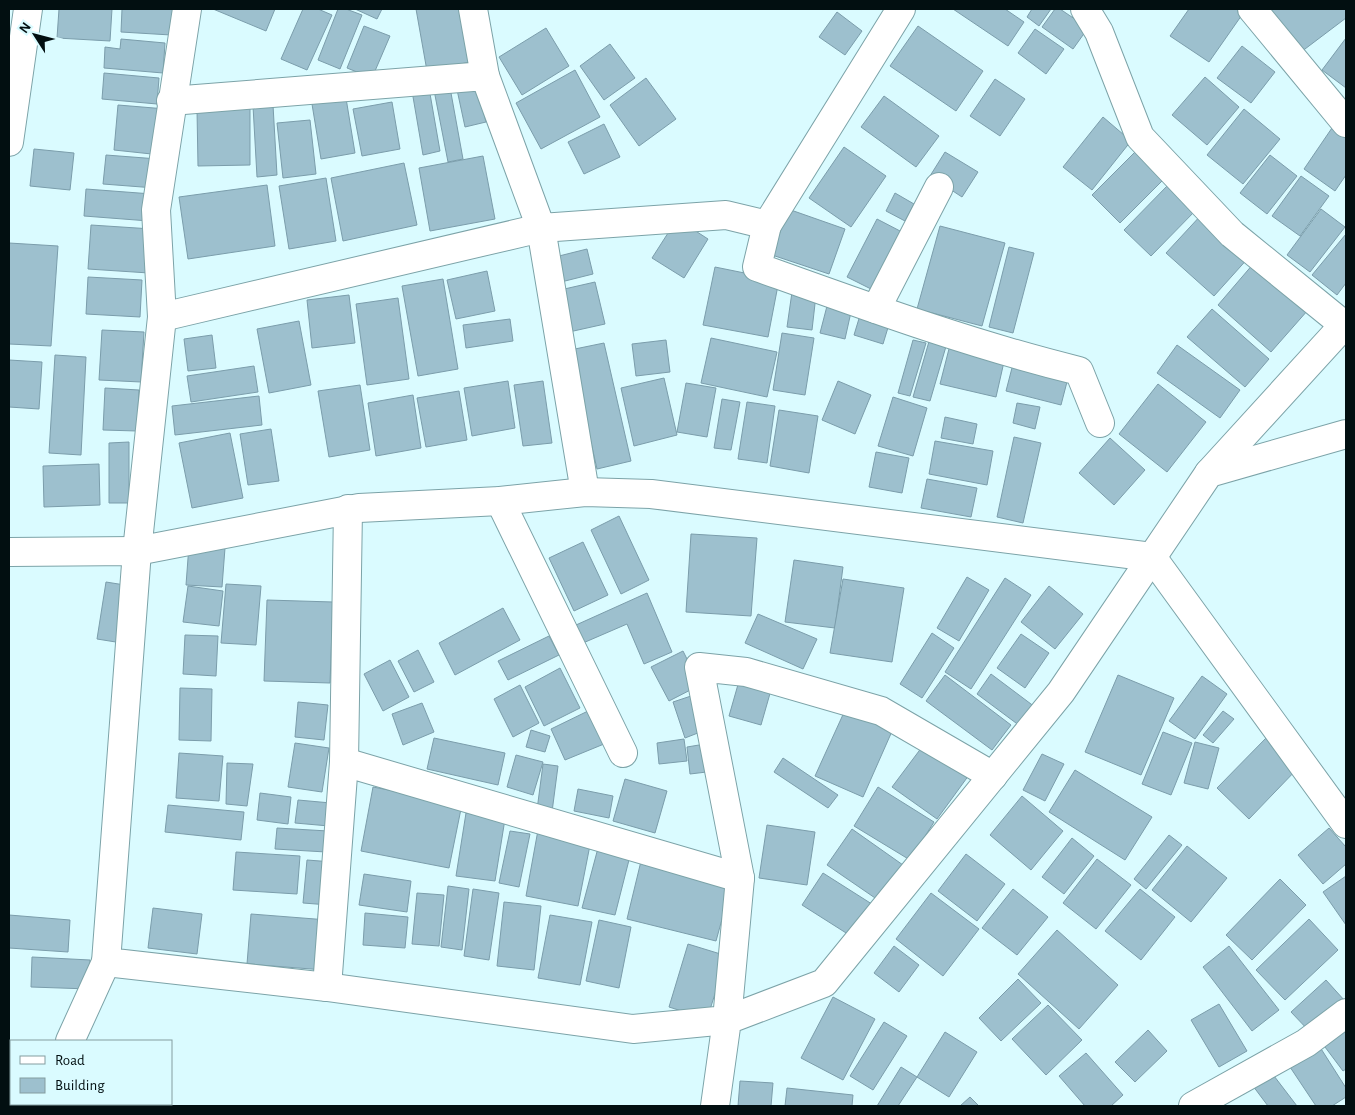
<svg xmlns="http://www.w3.org/2000/svg" width="1355" height="1115" viewBox="0 0 1355 1115" font-family="'Alegreya Sans',sans-serif">
<rect width="100%" height="100%" fill="#dafbff"/>
<g fill="#9dc0ce" stroke="#7b9dab">
<path d="M59 9H112L110 41 57 38Z"/>
<path d="M122 9H173L171 35 121 32Z"/>
<path d="M213 9H275L266 31Z"/>
<path d="M303 9H318L332 15 307 70 281 59Z"/>
<path d="M338 9H346L362 15 340 69 318 60Z"/>
<path d="M355 9H382L377 19Z"/>
<path d="M416 9H460L470 62 427 71Z"/>
<path d="M953 9H1005L1024 22 1008 46Z"/>
<path d="M1032 9H1051L1039 26 1027 17Z"/>
<path d="M1055 9H1060L1088 28 1073 49 1042 27Z"/>
<path d="M1189 9H1239L1244 12 1209 62 1170 36Z"/>
<path d="M1269 9H1346V18L1301 52Z"/>
<path d="M837 12 862 31 845 55 819 37Z"/>
<path d="M364 26 390 36 372 78 347 68Z"/>
<path d="M918 26 983 71 956 111 890 66Z"/>
<path d="M546 28 569 66 522 95 499 57Z"/>
<path d="M1035 29 1064 49 1046 74 1018 53Z"/>
<path d="M1346 38V88L1322 70Z"/>
<path d="M121 39 165 43 163 73 104 68 105 47 120 49Z"/>
<path d="M610 44 635 78 604 100 580 66Z"/>
<path d="M1242 46 1275 72 1251 103 1217 78Z"/>
<path d="M575 70 600 117 541 149 516 103Z"/>
<path d="M104 73 159 78 157 104 102 99Z"/>
<path d="M1205 77 1239 107 1207 145 1172 115Z"/>
<path d="M646 78 676 119 639 146 610 105Z"/>
<path d="M995 79 1025 99 1000 136 970 116Z"/>
<path d="M476 80 486 122 465 127 456 85Z"/>
<path d="M449 82 463 159 448 162 433 85Z"/>
<path d="M429 88 440 151 423 155 412 91Z"/>
<path d="M345 92 355 153 321 159 311 98Z"/>
<path d="M884 96 939 136 916 167 861 127Z"/>
<path d="M392 102 400 149 362 156 353 109Z"/>
<path d="M118 105 166 109 161 155 114 150Z"/>
<path d="M273 105 277 175 257 177 253 106Z"/>
<path d="M250 108V165L198 166 197 110Z"/>
<path d="M1244 109 1280 139 1243 184 1207 155Z"/>
<path d="M1103 117 1131 141 1092 190 1063 167Z"/>
<path d="M310 120 316 174 283 178 277 123Z"/>
<path d="M604 124 620 157 584 174 568 142Z"/>
<path d="M1334 125 1346 134V175L1335 191 1304 169Z"/>
<path d="M844 147 886 176 851 227 809 198Z"/>
<path d="M1140 147 1168 175 1120 223 1092 195Z"/>
<path d="M34 149 74 153 70 190 30 186Z"/>
<path d="M945 152 978 172 962 197 930 176Z"/>
<path d="M106 155 158 159 155 188 103 184Z"/>
<path d="M1270 155 1297 176 1267 214 1240 193Z"/>
<path d="M483 156 495 219 430 231 419 168Z"/>
<path d="M404 163 417 225 343 241 331 178Z"/>
<path d="M1301 176 1329 196 1300 236 1272 216Z"/>
<path d="M326 178 336 241 289 249 279 186Z"/>
<path d="M1169 184 1196 210 1151 256 1124 230Z"/>
<path d="M267 185 275 246 188 259 179 197Z"/>
<path d="M86 189 152 194 149 221 84 216Z"/>
<path d="M895 193 914 204 905 221 886 211Z"/>
<path d="M788 209 845 229 829 274 772 255Z"/>
<path d="M1321 209 1345 227 1310 272 1287 255Z"/>
<path d="M1203 213 1250 256 1214 296 1166 253Z"/>
<path d="M677 219 708 239 684 278 652 258Z"/>
<path d="M877 219 902 232 871 289 847 277Z"/>
<path d="M91 225 152 229 149 273 88 269Z"/>
<path d="M940 226 1005 243 982 326 917 309Z"/>
<path d="M1346 234V283L1337 295 1312 275Z"/>
<path d="M9 243 58 246 51 346 9 344Z"/>
<path d="M1009 247 1034 253 1013 333 989 327Z"/>
<path d="M587 249 593 274 561 282 555 257Z"/>
<path d="M1254 263 1308 310 1271 352 1218 305Z"/>
<path d="M715 267 779 280 768 337 703 325Z"/>
<path d="M487 271 495 311 456 319 447 280Z"/>
<path d="M88 277 142 280 140 317 86 314Z"/>
<path d="M443 279 458 369 418 376 402 286Z"/>
<path d="M595 282 605 324 569 332 560 290Z"/>
<path d="M792 292 816 295 812 330 787 327Z"/>
<path d="M349 295 355 343 312 348 307 300Z"/>
<path d="M398 298 409 379 367 385 356 304Z"/>
<path d="M827 306 851 312 845 339 820 333Z"/>
<path d="M1212 309 1269 359 1245 387 1187 337Z"/>
<path d="M861 312 890 321 883 344 854 335Z"/>
<path d="M510 319 513 341 466 348 463 325Z"/>
<path d="M299 321 311 385 269 393 257 329Z"/>
<path d="M102 330 144 332 141 382 99 380Z"/>
<path d="M782 333 814 338 805 395 773 390Z"/>
<path d="M212 335 216 368 188 371 184 339Z"/>
<path d="M711 338 777 352 767 397 701 383Z"/>
<path d="M930 338 947 343 930 401 913 397Z"/>
<path d="M666 340 670 372 636 376 632 344Z"/>
<path d="M913 340 926 343 910 396 898 393Z"/>
<path d="M951 341 1006 353 996 397 940 384Z"/>
<path d="M604 343 631 461 597 469 570 350Z"/>
<path d="M1177 345 1240 390 1220 418 1157 373Z"/>
<path d="M55 355 86 357 81 455 49 453Z"/>
<path d="M9 360 42 362 39 409 9 407Z"/>
<path d="M1013 364 1068 378 1061 405 1006 391Z"/>
<path d="M254 366 258 392 191 402 187 376Z"/>
<path d="M664 378 677 435 634 446 621 388Z"/>
<path d="M508 381 515 428 472 436 464 388Z"/>
<path d="M543 381 552 443 523 446 514 385Z"/>
<path d="M838 381 871 395 855 434 822 420Z"/>
<path d="M686 383 716 388 707 437 677 432Z"/>
<path d="M1158 384 1206 422 1167 472 1119 434Z"/>
<path d="M360 385 370 450 329 457 318 391Z"/>
<path d="M105 388 139 390 137 431 103 430Z"/>
<path d="M459 391 467 440 426 447 417 398Z"/>
<path d="M413 395 421 448 376 456 368 403Z"/>
<path d="M259 396 262 425 175 435 172 406Z"/>
<path d="M893 397 927 408 913 456 878 446Z"/>
<path d="M722 399 740 402 731 450 714 448Z"/>
<path d="M747 402 775 406 767 463 738 459Z"/>
<path d="M1017 403 1040 407 1035 429 1013 423Z"/>
<path d="M779 410 818 416 809 473 770 466Z"/>
<path d="M945 417 977 424 973 444 941 438Z"/>
<path d="M271 429 279 481 248 485 240 434Z"/>
<path d="M230 433 243 498 192 508 179 443Z"/>
<path d="M1014 437 1041 443 1023 523 997 517Z"/>
<path d="M1110 438 1145 470 1114 505 1079 473Z"/>
<path d="M935 441 993 451 987 485 929 474Z"/>
<path d="M129 442V503H109V443Z"/>
<path d="M876 452 909 458 902 493 869 487Z"/>
<path d="M99 464 100 505 44 507 43 466Z"/>
<path d="M927 479 977 488 971 517 921 508Z"/>
<path d="M619 516 649 580 621 594 591 530Z"/>
<path d="M691 534 757 538 751 616 686 612Z"/>
<path d="M583 542 608 595 574 611 549 558Z"/>
<path d="M189 545 225 548 222 587 186 585Z"/>
<path d="M794 560 843 567 835 628 785 622Z"/>
<path d="M967 577 989 590 959 641 937 628Z"/>
<path d="M1005 578 1031 595 971 689 945 672Z"/>
<path d="M843 579 904 588 892 662 830 653Z"/>
<path d="M106 582 131 586 122 643 97 639Z"/>
<path d="M226 584 261 586 256 645 221 643Z"/>
<path d="M188 586 223 591 219 626 183 622Z"/>
<path d="M1049 586 1083 614 1055 649 1021 622Z"/>
<path d="M647 593 672 652 644 664 627 624 583 643 576 625Z"/>
<path d="M267 600 333 602 330 683 264 681Z"/>
<path d="M503 608 520 640 455 675 439 643Z"/>
<path d="M758 614 817 639 803 669 745 643Z"/>
<path d="M932 633 954 648 922 698 900 684Z"/>
<path d="M1021 634 1049 653 1025 688 997 668Z"/>
<path d="M185 635 218 636 216 676 183 674Z"/>
<path d="M549 636 559 655 508 680 498 661Z"/>
<path d="M418 650 434 682 414 692 398 661Z"/>
<path d="M683 651 700 685 669 701 651 667Z"/>
<path d="M390 660 409 697 383 711 364 674Z"/>
<path d="M560 668 580 708 544 726 525 687Z"/>
<path d="M741 674 773 683 761 725 729 716Z"/>
<path d="M991 674 1035 707 1020 726 977 694Z"/>
<path d="M945 675 1011 725 992 750 926 701Z"/>
<path d="M1118 675 1174 698 1141 775 1085 752Z"/>
<path d="M1202 676 1227 694 1195 739 1169 721Z"/>
<path d="M520 685 539 723 513 737 494 699Z"/>
<path d="M180 688 212 689 211 741 179 740Z"/>
<path d="M691 696 703 731 685 738 673 702Z"/>
<path d="M298 702 328 705 324 740 295 737Z"/>
<path d="M422 703 434 732 403 745 392 714Z"/>
<path d="M846 708 893 729 863 797 815 776Z"/>
<path d="M588 711 604 744 565 760 551 729Z"/>
<path d="M1223 711 1234 719 1213 743 1203 735Z"/>
<path d="M531 730 550 736 545 752 526 747Z"/>
<path d="M1163 732 1192 743 1171 795 1142 784Z"/>
<path d="M1267 737 1299 767 1249 819 1217 788Z"/>
<path d="M434 738 505 753 498 785 427 769Z"/>
<path d="M684 739 687 761 659 764 657 743Z"/>
<path d="M1195 742 1219 748 1208 789 1184 783Z"/>
<path d="M295 743 329 748 322 792 288 787Z"/>
<path d="M711 743 715 771 690 774 687 747Z"/>
<path d="M925 743 969 775 937 819 892 787Z"/>
<path d="M179 753 223 756 219 801 176 798Z"/>
<path d="M1042 754 1064 764 1045 801 1023 790Z"/>
<path d="M516 755 543 762 533 795 507 787Z"/>
<path d="M783 758 838 795 828 808 774 772Z"/>
<path d="M227 763 253 764 247 806 226 804Z"/>
<path d="M543 764 558 766 552 812 537 810Z"/>
<path d="M1075 770 1152 817 1125 860 1049 812Z"/>
<path d="M625 779 667 791 655 833 613 821Z"/>
<path d="M373 787 462 804 449 868 361 851Z"/>
<path d="M878 787 934 822 910 860 854 826Z"/>
<path d="M578 789 613 796 609 818 574 811Z"/>
<path d="M260 793 291 797 288 824 257 820Z"/>
<path d="M1022 796 1063 831 1031 870 990 835Z"/>
<path d="M298 800 331 803 329 826 295 823Z"/>
<path d="M168 805 244 812 241 840 165 832Z"/>
<path d="M466 813 505 819 495 881 456 876Z"/>
<path d="M767 825 815 832 807 885 759 878Z"/>
<path d="M277 828 328 831 326 852 275 849Z"/>
<path d="M1329 828 1346 847V864L1323 884 1298 855Z"/>
<path d="M852 829 903 865 878 900 827 865Z"/>
<path d="M538 830 591 840 578 906 526 896Z"/>
<path d="M510 831 530 834 519 887 499 883Z"/>
<path d="M1169 835 1182 845 1146 889 1134 879Z"/>
<path d="M1072 838 1094 856 1064 894 1042 877Z"/>
<path d="M1187 846 1227 878 1191 922 1152 890Z"/>
<path d="M598 848 630 856 615 915 582 908Z"/>
<path d="M236 852 300 856 297 894 233 890Z"/>
<path d="M966 854 1005 884 977 921 938 891Z"/>
<path d="M642 857 732 883 716 941 627 919Z"/>
<path d="M1097 859 1131 885 1096 929 1063 903Z"/>
<path d="M307 860 333 862 329 905 303 903Z"/>
<path d="M823 873 875 906 854 938 802 905Z"/>
<path d="M364 874 411 881 407 912 359 905Z"/>
<path d="M1346 876V925L1323 892Z"/>
<path d="M1280 879 1306 905 1252 960 1226 935Z"/>
<path d="M448 886 469 889 462 950 441 947Z"/>
<path d="M473 889 499 893 489 960 464 956Z"/>
<path d="M1013 889 1048 917 1017 955 982 928Z"/>
<path d="M1140 889 1175 917 1141 960 1105 931Z"/>
<path d="M417 893 444 895 439 946 412 944Z"/>
<path d="M931 893 979 929 943 976 896 939Z"/>
<path d="M504 902 541 906 534 970 497 966Z"/>
<path d="M153 908 202 914 197 954 148 948Z"/>
<path d="M365 913 408 917 405 948 363 945Z"/>
<path d="M251 914 328 920 324 970 247 964Z"/>
<path d="M9 915 70 920 68 952 9 948Z"/>
<path d="M550 915 592 922 580 985 538 978Z"/>
<path d="M1309 919 1338 950 1285 1000 1256 970Z"/>
<path d="M599 920 631 927 619 988 586 981Z"/>
<path d="M1057 930 1118 985 1079 1029 1018 974Z"/>
<path d="M688 944 727 956 707 1019 669 1007Z"/>
<path d="M894 946 919 965 899 992 874 973Z"/>
<path d="M1229 946 1279 1010 1252 1031 1203 967Z"/>
<path d="M32 957 90 960 89 989 31 987Z"/>
<path d="M1018 979 1041 1003 1001 1041 979 1018Z"/>
<path d="M1326 980 1345 1001 1311 1033 1291 1012Z"/>
<path d="M833 997 875 1019 843 1080 801 1058Z"/>
<path d="M1219 1004 1247 1051 1219 1067 1191 1020Z"/>
<path d="M1048 1005 1082 1040 1046 1075 1012 1039Z"/>
<path d="M1346 1019V1069L1343 1071 1319 1039Z"/>
<path d="M884 1022 907 1036 873 1090 850 1076Z"/>
<path d="M1148 1030 1167 1051 1135 1082 1115 1062Z"/>
<path d="M945 1032 977 1052 949 1097 917 1077Z"/>
<path d="M1318 1044 1346 1088V1097L1332 1106H1316L1288 1064Z"/>
<path d="M1086 1053 1123 1095 1111 1106H1085L1059 1076Z"/>
<path d="M901 1067 917 1077 898 1106H877Z"/>
<path d="M1271 1072 1297 1106H1268L1253 1086Z"/>
<path d="M740 1081 773 1083 771 1106H738Z"/>
<path d="M787 1088 853 1095 852 1106H785Z"/>
<path d="M970 1097 979 1106H960Z"/>
<rect x="75" y="1104" width="86" height="2"/>
</g>
<g fill="none" stroke-linecap="round" stroke-linejoin="round">
<g stroke="#7ca3a8" stroke-width="30">
<g id="minor">
<path d="M187 9 156 210 162 317 137 551 359 508 500 501 585 492 651 494 1152 557 1346 824"/>
<path d="M473 9 485 76"/>
<path d="M1085 9 1099 32 1140 137 1232 234 1344 325 1209 473"/>
<path d="M1252 9 1346 123"/>
<path d="M171 101 485 76 541 228 726 215 767 225 757 267C863 305 969 344 1079 371L1100 423"/>
<path d="M9 142 28 9"/>
<path d="M767 225 901 9"/>
<path d="M876 309 939 187"/>
<path d="M162 317 541 228 585 492"/>
<path d="M500 501 623 753"/>
<path d="M9 552 137 551 106 962 327 987 633 1029 727 1020 740 878 699 667 746 672 881 711 993 776"/>
<path d="M344 762 740 878"/>
<path d="M327 987 344 762 348 509"/>
<path d="M70 1041 106 962"/>
<path d="M9 1058 11 1059"/>
<path d="M715 1106 727 1020 824 983 1061 692 1209 473 1346 434"/>
<path d="M1193 1106 1306 1043 1346 1013"/>
</g>
</g>
<use href="#minor" stroke="#fff" stroke-width="28"/>
</g>
<rect width="1355" height="1115" fill="none" stroke="#020f11" stroke-width="20"/>
<rect x="10" y="1040" width="162" height="65" fill="#dafbff" stroke="#849da0"/>
<rect x="20" y="1056" width="25" height="8" fill="#ffffff" stroke="#849da0"/>
<text x="55" y="1065" font-size="15" fill="#020f11">Road</text>
<rect x="20" y="1078" width="25" height="15" fill="#9dc0ce" stroke="#849da0"/>
<text x="55" y="1090" font-size="15" fill="#020f11">Building</text>
<g transform="translate(35 35) rotate(306)" stroke="#dafbff" stroke-width="4" paint-order="stroke">
<path d="M0-4L9 19L0 12L-9 19Z" fill="#020f11"/>
<text y="-8" font-size="14" font-weight="bold" text-anchor="middle" fill="#020f11">N</text>
</g>
</svg>
